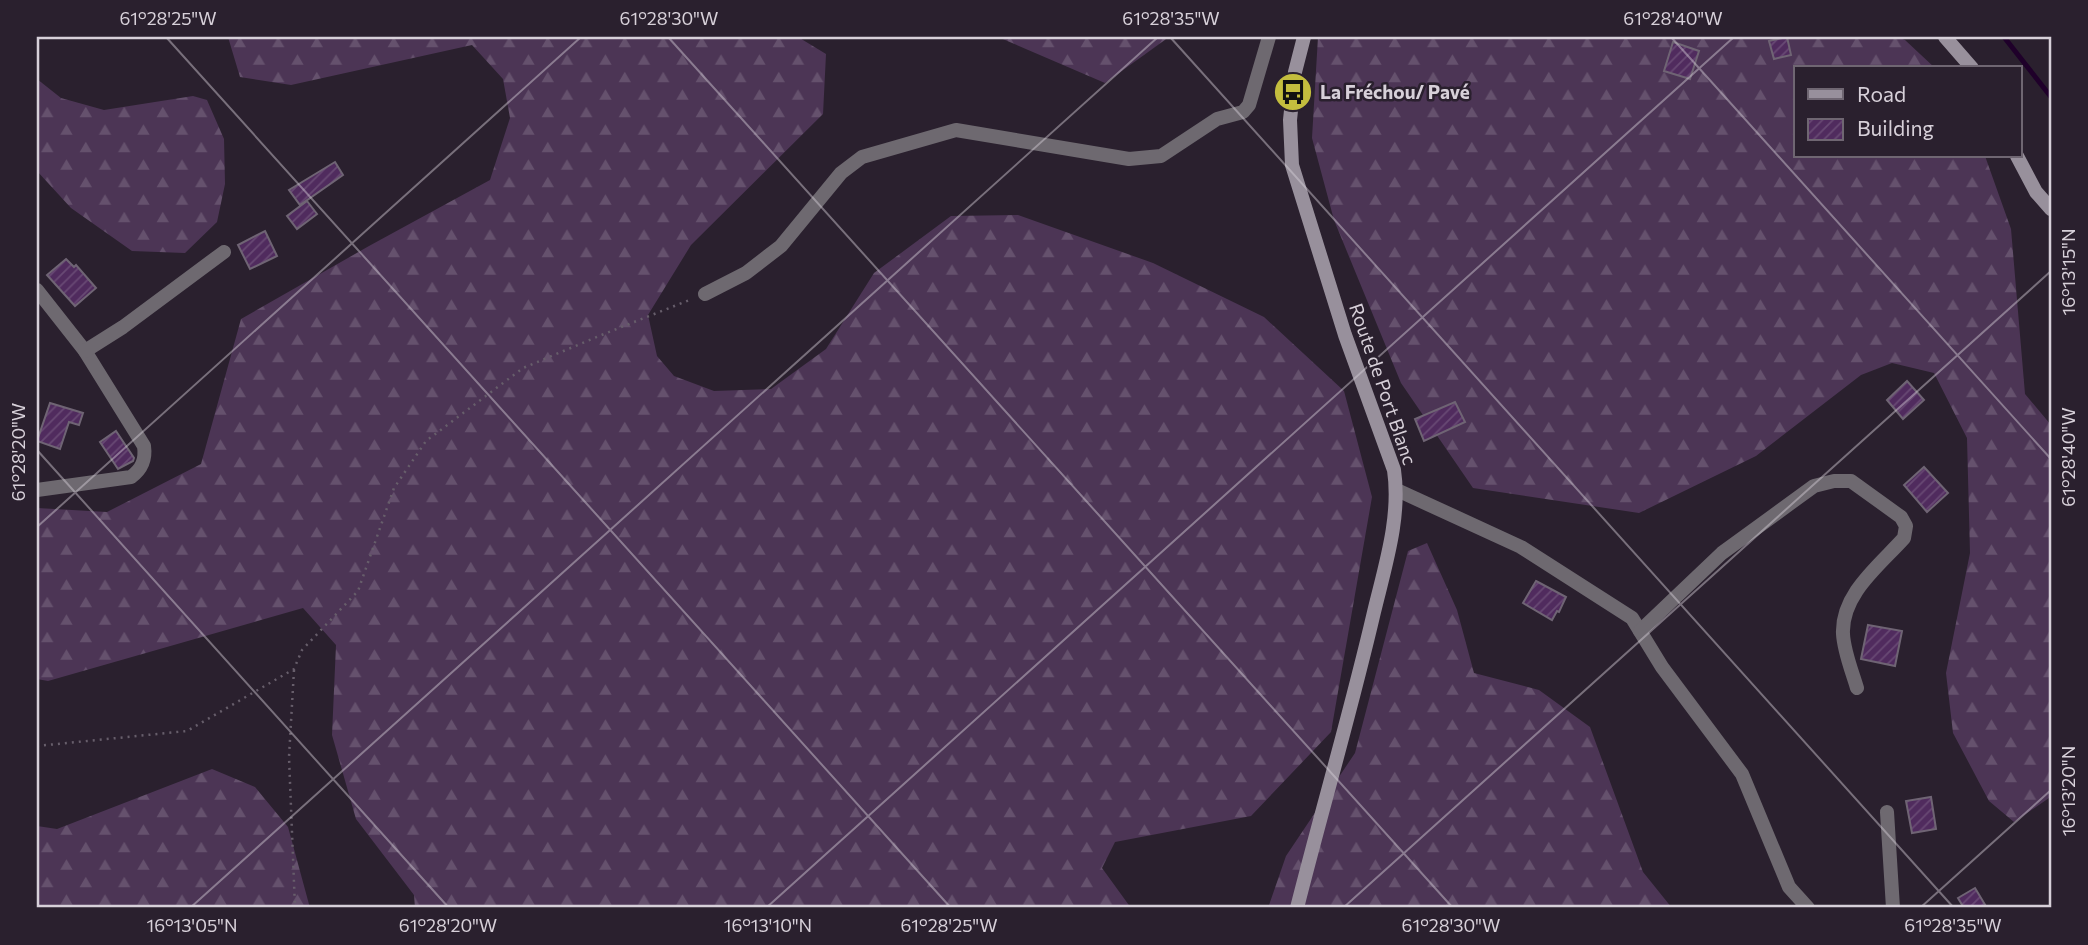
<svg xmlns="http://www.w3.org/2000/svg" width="2088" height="945" viewBox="0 0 2088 945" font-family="Commissioner,sans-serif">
<defs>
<pattern id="forest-firs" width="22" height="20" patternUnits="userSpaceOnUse" patternTransform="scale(1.75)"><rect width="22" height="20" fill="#4c3555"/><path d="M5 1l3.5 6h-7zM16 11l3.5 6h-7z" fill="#65516d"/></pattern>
<pattern id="building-hatch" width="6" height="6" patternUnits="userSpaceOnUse" patternTransform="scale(1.75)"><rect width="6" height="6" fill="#502b5e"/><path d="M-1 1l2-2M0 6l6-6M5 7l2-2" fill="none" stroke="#684974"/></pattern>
</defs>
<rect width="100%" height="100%" fill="#2a202e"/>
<g fill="url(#forest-firs)">
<path d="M228 37H798L826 54 823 114 691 245 648 315 657 356 674 376 714 391 771 389 826 349 874 273 951 216 1018 215 1153 263 1264 317 1344 391 1372 497 1331 732 1251 816 1115 842 1102 868 1131 908H415L414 895 356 819 332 735 336 645 303 608 48 681 37 679V508L107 512 201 464 241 319 369 246 490 180 510 118 503 79 472 45 291 85 240 77Z"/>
<path d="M998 37H1169L1105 83Z"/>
<path d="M1318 37H1897L1905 40 1935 68H1796V156H1985L2011 229 2025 394 2051 425V795L2049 798 2014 822 1989 801 1953 733 1946 673 1970 553 1967 438 1934 373 1892 363 1861 375 1756 456 1639 513 1473 488 1401 383 1334 220 1312 138Z"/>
<path d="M37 79 61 98 104 110 193 96 207 100 224 139 225 184 217 222 185 253 132 251 71 208 37 171Z"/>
<path d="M1427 543 1457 610 1474 673 1539 690 1590 727 1643 872 1672 908H1268L1286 856 1355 753 1408 551Z"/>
<path d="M212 769 255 787 288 827 310 908H37V826L57 829Z"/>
</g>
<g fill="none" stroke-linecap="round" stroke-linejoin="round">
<path stroke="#1f002a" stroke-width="5" d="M2004 37 2051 97"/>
</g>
<g fill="url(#building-hatch)" stroke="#6f6474" stroke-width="2">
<path d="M1787 37 1791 55 1774 59 1769 41Z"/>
<path d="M1673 42 1699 51 1690 79 1664 71Z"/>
<path d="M335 162 343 175 300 205 289 190Z"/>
<path d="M307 201 317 214 297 229 287 216Z"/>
<path d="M265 231 277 256 250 269 238 245Z"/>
<path d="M66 259 74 267 76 265 96 288 75 306 47 275Z"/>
<path d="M1907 381 1924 400 1903 419 1887 400Z"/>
<path d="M1455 402 1465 422 1424 441 1415 419Z"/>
<path d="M50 403 83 413 79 425 69 422 60 449 37 441Z"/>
<path d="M116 431 134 458 133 461 118 469 100 442Z"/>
<path d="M1924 467 1948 493 1927 512 1904 485Z"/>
<path d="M1536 581 1566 597 1559 612 1557 611 1552 620 1523 603Z"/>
<path d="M1868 625 1902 631 1895 666 1861 659Z"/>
<path d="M1931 797 1936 829 1912 833 1906 801Z"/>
<path d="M1975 888 1987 908H1964L1958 898Z"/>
</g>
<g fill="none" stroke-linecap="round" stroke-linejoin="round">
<g stroke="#675e6b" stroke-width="2.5" stroke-dasharray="2 5" stroke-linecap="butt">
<path d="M294 670 289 757 295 908"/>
<path d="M37 746 187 731 294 669 302 650 358 591 394 488 426 441 523 368 604 334 692 299"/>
</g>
<g stroke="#6e6970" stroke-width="14">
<path d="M37 290 85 351 144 446C146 460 142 469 131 477L37 490"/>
<path d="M705 294 746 273 781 246 841 173 862 157 956 130 1129 159 1161 156 1217 119 1243 112 1249 105 1269 37"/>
<path d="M85 351 123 327 224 252"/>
<path d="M1397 490 1521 547 1632 618 1662 667 1742 774 1789 887 1808 908"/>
<path d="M1640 631 1722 553 1814 486 1834 481H1851L1901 517 1906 526 1904 538C1880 565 1841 594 1843 634 1844 652 1852 671 1857 688"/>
<path d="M1887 812 1893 908"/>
</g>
<g stroke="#98909c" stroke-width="14">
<path d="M1945 37 1972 68"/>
<path d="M2017 156 2036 192 2051 209"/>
<path d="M1297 908C1322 809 1351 711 1374 612 1385 566 1401 517 1394 470L1345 335 1292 165 1290 120 1295 72 1304 37"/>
</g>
</g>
<path fill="none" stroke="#d7d0d9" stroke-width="2" stroke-opacity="0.45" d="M166 37 951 908M668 37 1453 908M1170 37 1954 908M1671 37 2051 459M37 450 449 908M37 527 581 37M190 908 1158 37M766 908 1734 37M1343 908 2051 271M1920 908 2051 790"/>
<defs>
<g id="bus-disc" transform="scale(2.0125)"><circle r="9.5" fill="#c3bd3e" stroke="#2a202e"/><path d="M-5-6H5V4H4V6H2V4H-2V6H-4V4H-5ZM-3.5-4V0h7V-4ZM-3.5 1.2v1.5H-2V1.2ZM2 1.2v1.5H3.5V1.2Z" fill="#111"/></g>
</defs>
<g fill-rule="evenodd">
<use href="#bus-disc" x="1293" y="92"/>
</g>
<g text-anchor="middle" stroke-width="5" stroke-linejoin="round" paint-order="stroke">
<g font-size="19" font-weight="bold" fill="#d7d0d9" stroke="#2a202e" text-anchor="start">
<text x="1320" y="99">La Fréchou/ Pavé</text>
</g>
<g font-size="19" fill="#d7d0d9" stroke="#2a202e">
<text transform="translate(1383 384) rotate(71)" y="7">Route de Port Blanc</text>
</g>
</g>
<rect width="2088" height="945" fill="none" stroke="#2a202e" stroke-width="77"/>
<rect x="1794" y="66" width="228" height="91" fill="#2a202e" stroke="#6f6672" stroke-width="2"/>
<rect x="1808" y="89" width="35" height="10" fill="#98909c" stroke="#6f6672" stroke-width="2"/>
<text x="1857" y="102" font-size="21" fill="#d7d0d9">Road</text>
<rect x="1808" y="119" width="35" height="21" fill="url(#building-hatch)" stroke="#6f6672" stroke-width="2"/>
<text x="1857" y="136" font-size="21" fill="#d7d0d9">Building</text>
<rect x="38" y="38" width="2012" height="868" fill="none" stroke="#d7d0d9" stroke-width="2.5"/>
<g font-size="18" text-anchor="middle" fill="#d7d0d9">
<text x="168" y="25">61°28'25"W</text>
<text x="669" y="25">61°28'30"W</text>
<text x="1171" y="25">61°28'35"W</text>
<text x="1673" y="25">61°28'40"W</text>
<text transform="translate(2069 272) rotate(-90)" y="6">16°13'15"N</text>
<text transform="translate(19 452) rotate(-90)" y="6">61°28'20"W</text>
<text transform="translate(2069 457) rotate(-90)" y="6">61°28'40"W</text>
<text transform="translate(2069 791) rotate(-90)" y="6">16°13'20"N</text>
<text x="192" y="932">16°13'05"N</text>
<text x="448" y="932">61°28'20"W</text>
<text x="768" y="932">16°13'10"N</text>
<text x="949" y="932">61°28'25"W</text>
<text x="1451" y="932">61°28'30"W</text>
<text x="1953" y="932">61°28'35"W</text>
</g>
</svg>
